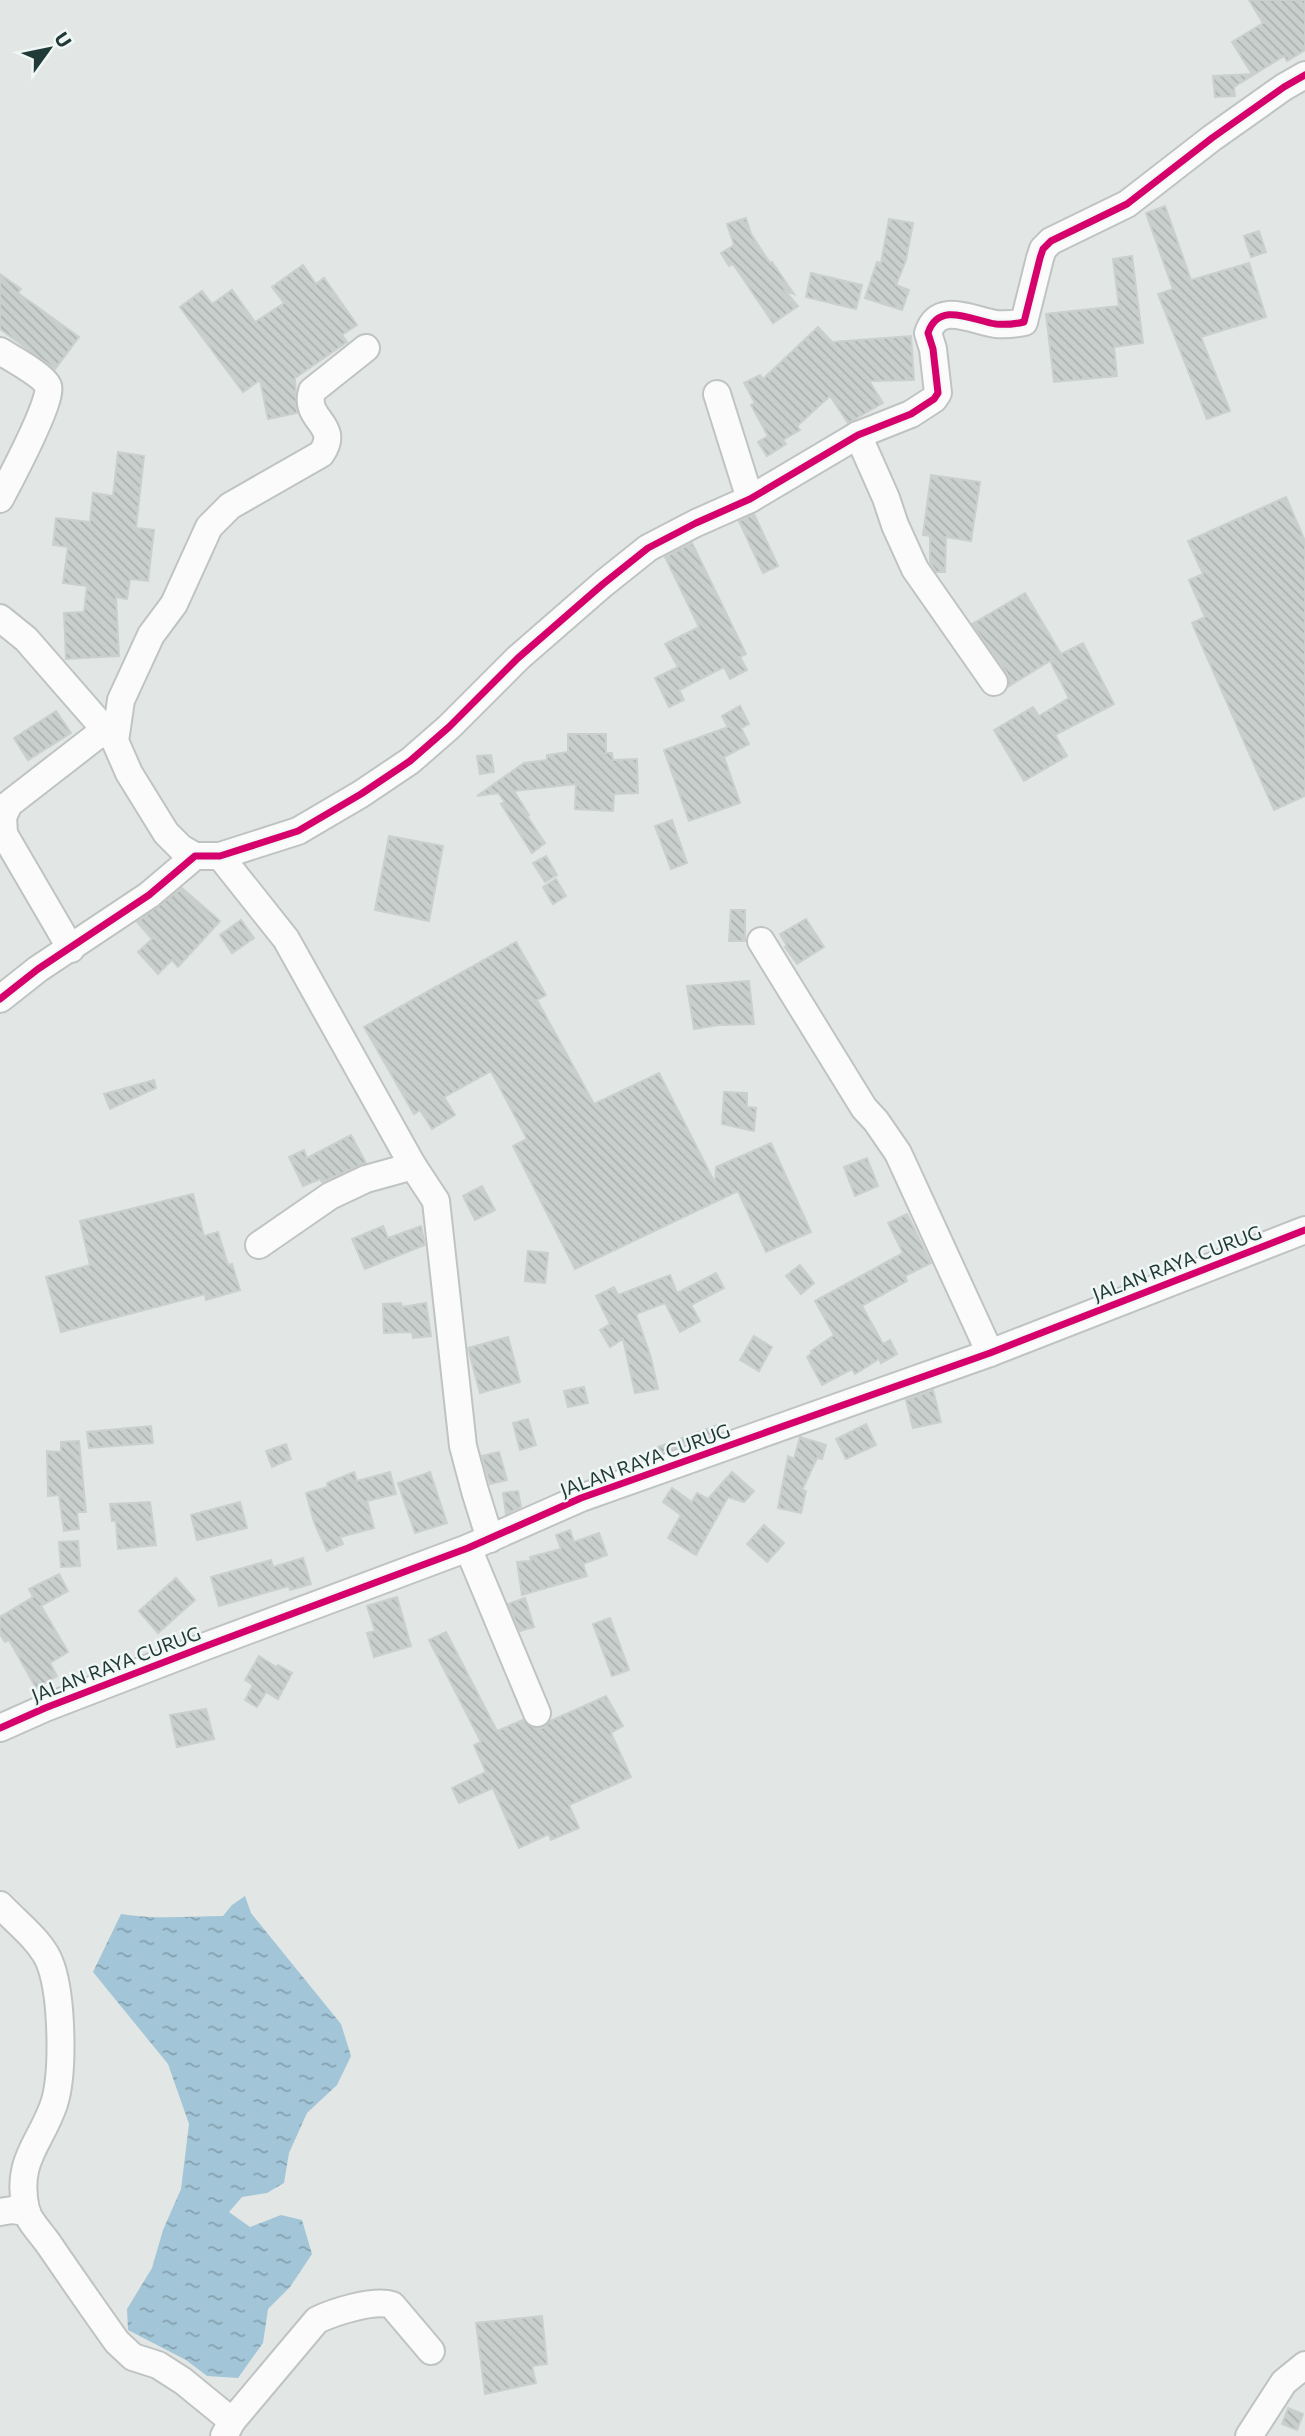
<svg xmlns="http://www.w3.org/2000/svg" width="1305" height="2436" viewBox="0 0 1305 2436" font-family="Commissioner,sans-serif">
<defs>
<pattern id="water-ripples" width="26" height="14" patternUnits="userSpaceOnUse" patternTransform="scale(1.75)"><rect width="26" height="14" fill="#a2c5d7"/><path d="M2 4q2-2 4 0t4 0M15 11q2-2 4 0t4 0" fill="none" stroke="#84a1af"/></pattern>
<pattern id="building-back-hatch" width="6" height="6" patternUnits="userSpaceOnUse" patternTransform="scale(1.75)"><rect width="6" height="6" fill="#c9cfcd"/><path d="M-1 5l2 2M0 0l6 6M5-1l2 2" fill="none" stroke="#acb2b1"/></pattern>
</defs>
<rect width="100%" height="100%" fill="#e2e7e6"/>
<path fill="url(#water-ripples)" d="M245 1896 251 1913 341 2024 351 2056 337 2085 307 2113 289 2153 284 2183 267 2193 242 2197 229 2212 250 2227 281 2215 302 2220 312 2254 290 2287 268 2309 263 2343 238 2378 207 2376 186 2360 128 2330 127 2309 152 2268 163 2230 181 2189 189 2124 168 2064 93 1972 121 1914C155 1920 189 1916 223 1916L232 1905Z"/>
<g fill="url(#building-back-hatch)" stroke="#cbd0cf" stroke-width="2">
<path d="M1249 0H1305V50L1287 61 1284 56 1234 87 1235 96 1215 97 1213 76 1252 74 1232 42 1263 23Z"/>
<path d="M1165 206 1191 280 1249 263 1266 317 1201 337 1230 411 1207 419 1158 294 1173 289 1146 213Z"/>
<path d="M746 218 751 234 770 263 772 262 794 294 785 291 798 306 773 323 733 264 729 266 721 253 734 245 727 224Z"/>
<path d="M889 219 913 223 906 260 896 285 909 290 902 310 865 298 877 262 881 263Z"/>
<path d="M1259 231 1266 252 1251 257 1244 236Z"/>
<path d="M1132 256 1143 343 1114 347 1117 376 1054 382 1046 314 1119 306 1113 259Z"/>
<path d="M303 265 316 284 324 278 357 325 342 335 347 342 295 378 297 413 268 419 260 380 243 392 180 307 202 291 212 304 232 290 255 322 284 303 272 287Z"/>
<path d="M811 273 862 285 856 309 806 297Z"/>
<path d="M0 274 21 289 18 293 79 337 55 369 0 329Z"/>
<path d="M818 327 832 342 911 336 914 380 869 381 883 403 848 423 830 396 797 426 800 430 783 440 786 444 767 456 758 442 768 436 751 405 755 403 744 383 760 375 763 379Z"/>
<path d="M118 452 144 456 136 528 154 530 148 581 130 579 127 599 116 597 119 656 66 659 64 613 84 612 87 586 63 583 68 547 53 545 56 518 90 522 93 493 113 496Z"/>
<path d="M931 475 980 482 971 541 946 537 945 572H936L930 562V536L923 535Z"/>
<path d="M1286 497 1305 541V796L1274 810 1192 623 1205 617 1189 580 1203 574 1188 541Z"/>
<path d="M754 514 778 566 763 573 739 521Z"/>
<path d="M692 543 746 654 740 657 747 670 730 679 724 667 679 690 684 700 669 707 655 678 678 667 665 644 699 627 665 557Z"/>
<path d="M1025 593 1061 654 1083 643 1114 704 1055 735 1067 756 1024 781 994 730 1033 707 1039 716 1069 698 1050 661 1009 686 1007 673 972 624Z"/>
<path d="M740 706 749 724 741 728 749 744 724 757 740 803 689 821 664 750 728 727 722 716Z"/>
<path d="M56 711 71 733 28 760 14 738Z"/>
<path d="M568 734H606V753H612L613 760 637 759 638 793 614 794 613 811 575 809 576 784 514 791 529 815 527 816 545 843 532 853 501 804 505 802 498 793 477 796 524 763 547 760V755L568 752Z"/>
<path d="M491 755 494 772 480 774 477 756Z"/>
<path d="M672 820 687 863 671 869 655 826Z"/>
<path d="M389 836 443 846 429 921 375 910Z"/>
<path d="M546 856 557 875 545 882 533 863Z"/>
<path d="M556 879 566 896 553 904 543 887Z"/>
<path d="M182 888 220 921 178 967 172 960 158 974 138 952 152 939 137 922Z"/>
<path d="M731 910H745V941H729Z"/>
<path d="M806 919 824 947 797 964 785 947 787 946 780 934Z"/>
<path d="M241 920 254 938 232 953 220 935Z"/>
<path d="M516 942 546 995 537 1000 594 1104 659 1073 715 1183 716 1167 771 1143 811 1232 766 1252 738 1191 575 1269 513 1146 527 1139 491 1071 444 1097 455 1115 432 1129 420 1110 414 1114 364 1027Z"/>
<path d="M749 981 754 1024 718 1025 694 1029 687 986Z"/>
<path d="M154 1080 156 1088 110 1109 104 1094Z"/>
<path d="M724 1092 747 1093V1107L756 1108 754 1131 722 1124Z"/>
<path d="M351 1135 366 1163 322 1182 320 1179 303 1186 289 1157 304 1150 307 1158Z"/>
<path d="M867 1158 878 1186 855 1196 844 1167Z"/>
<path d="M482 1186 495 1210 475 1220 463 1196Z"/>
<path d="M193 1194 204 1236 218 1232 228 1265 232 1264 240 1290 206 1300 205 1294 61 1332 46 1277 90 1265 80 1221Z"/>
<path d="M907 1214 931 1263 905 1276 907 1281 862 1306 883 1344 890 1340 897 1354 881 1363 879 1359 855 1374 852 1369 822 1385 807 1357 812 1353 811 1351 834 1335 815 1301 903 1253 888 1223Z"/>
<path d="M383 1226 388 1238 421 1226 425 1245 365 1269 352 1239Z"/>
<path d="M528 1251 548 1253 545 1283 525 1281Z"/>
<path d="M800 1265 814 1283 801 1294 786 1276Z"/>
<path d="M716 1273 724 1288 691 1305 700 1321 680 1332 665 1303 636 1314 651 1358 658 1389 635 1393 623 1339 610 1347 600 1330 610 1324 596 1296 614 1287 618 1295 670 1275 677 1293Z"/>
<path d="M401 1303 402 1307 426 1303 431 1336 413 1338 412 1332 384 1333 383 1304Z"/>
<path d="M754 1336 772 1347 759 1371 740 1360Z"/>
<path d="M508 1337 520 1382 480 1393 468 1348Z"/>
<path d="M584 1387 588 1403 568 1407 564 1391Z"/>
<path d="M933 1390 941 1422 913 1428 906 1400Z"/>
<path d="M528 1419 536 1445 520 1450 513 1423Z"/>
<path d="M866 1424 876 1445 846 1459 836 1439Z"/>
<path d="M717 1425 719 1432 661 1453 658 1447Z"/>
<path d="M151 1426 153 1443 89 1448 87 1432Z"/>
<path d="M800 1437 826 1445 822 1459 817 1458 802 1490 806 1491 801 1513 778 1508 788 1456 794 1459Z"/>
<path d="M79 1441 86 1512H77L79 1529 64 1531 59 1495 48 1496 47 1451 61 1452V1442Z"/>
<path d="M286 1444 291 1459 272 1467 266 1451Z"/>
<path d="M499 1452 507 1480 490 1484 482 1456Z"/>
<path d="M354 1472 357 1481 390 1472 396 1494 367 1501 374 1528 340 1537 343 1544 327 1551 314 1522 306 1493 328 1487 327 1483Z"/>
<path d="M430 1472 447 1523 415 1533 398 1483Z"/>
<path d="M732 1472 754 1491 744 1502 728 1497 696 1555 668 1538 681 1515 663 1502 672 1488 692 1502 697 1493 708 1499Z"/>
<path d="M518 1491 521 1507 506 1514 503 1493Z"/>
<path d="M150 1502 156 1545 118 1549 116 1521H112L110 1504Z"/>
<path d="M240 1502 247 1528 197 1540 191 1515Z"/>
<path d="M764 1525 784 1543 767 1562 747 1544Z"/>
<path d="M570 1530 574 1542 599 1533 607 1555 583 1564 587 1576 522 1595 517 1562 531 1561 530 1557 561 1549 556 1535Z"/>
<path d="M78 1541 80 1566 61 1567 59 1542Z"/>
<path d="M303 1558 311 1584 290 1590 289 1586 219 1606 211 1577 271 1560 273 1567Z"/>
<path d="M59 1574 68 1591 41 1606 68 1652 50 1663 57 1676 36 1688 9 1640 5 1642 0 1634V1617L33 1597 29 1589Z"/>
<path d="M176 1578 195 1600 158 1633 139 1611Z"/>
<path d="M397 1597 411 1646 374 1657 367 1633 375 1631 367 1606Z"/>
<path d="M525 1598 534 1627 520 1631 508 1604Z"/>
<path d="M610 1618 629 1670 612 1676 593 1624Z"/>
<path d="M446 1632 497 1731 523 1720 534 1728H542L550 1721 606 1696 623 1726 611 1733 631 1777 569 1805 579 1828 551 1840 549 1834 519 1848 493 1788 459 1803 452 1788 486 1772 474 1745 481 1742 429 1640Z"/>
<path d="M259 1656 276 1667 278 1665 292 1673 278 1699 266 1692 257 1707 245 1700 253 1685 245 1680Z"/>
<path d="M206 1709 214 1739 177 1747 170 1715Z"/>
<path d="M542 2316 547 2364 532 2366 536 2383 485 2394 476 2323Z"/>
<path d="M1288 2408 1303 2414 1297 2430 1282 2424Z"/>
</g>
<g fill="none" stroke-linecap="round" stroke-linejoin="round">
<g stroke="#bfc4c3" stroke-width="30">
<g id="minor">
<path d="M0 351C11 358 43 375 48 386 54 398 8 484 0 499"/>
<path d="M717 394 750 499"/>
<path d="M858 435 886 498 895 525 915 569 994 682"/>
<path d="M0 618 26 639 115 741"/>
<path d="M195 856 181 848 166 833 129 773 115 741 121 700 151 635 174 604 209 527 230 506 321 454C342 424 303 421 312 391L366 348"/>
<path d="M220 856 286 939 413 1166 436 1201 463 1446 475 1491 490 1539"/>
<path d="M761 941 864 1108 876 1121 898 1153 990 1353"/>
<path d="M71 949 4 834 3 817 9 804 103 731"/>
<path d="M0 999 38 969 149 895 195 856H220L298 831 361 794 410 761 449 727 518 658 603 584 648 548 696 523 750 499 858 435 911 414 934 399 938 393 933 349 928 333C939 300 973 321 996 324 1006 325 1015 324 1024 322L1040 258 1043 249 1051 241 1127 204 1212 138 1284 87 1305 75"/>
<path d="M259 1245 330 1196 366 1179 413 1166"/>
<path d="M468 1548 537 1713"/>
<path d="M0 1728 45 1708 206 1646 468 1548 581 1498 990 1353 1305 1230"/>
<path d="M0 1905C17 1923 44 1943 51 1966 62 1998 64 2073 54 2104 40 2145 15 2160 26 2210 29 2222 43 2235 50 2246 72 2278 94 2310 117 2342L133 2357 158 2365 183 2381 232 2421 224 2436"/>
<path d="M0 2212 12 2210 27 2212"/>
<path d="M232 2421 317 2320C334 2312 374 2299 392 2305L431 2351"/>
<path d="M1249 2436 1284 2382 1305 2365"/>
</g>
</g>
<use href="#minor" stroke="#fbfbfb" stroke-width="26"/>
<g stroke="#f0f7f5" stroke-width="11">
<g id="cycleway">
<path d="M0 999 38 969 149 895 195 856H220L298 831 361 794 410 761 449 727 518 658 603 584 648 548 696 523 750 499 858 435 911 414 934 399 938 393 933 349 928 333C939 300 973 321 996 324 1006 325 1015 324 1024 322L1040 258 1043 249 1051 241 1127 204 1212 138 1284 87 1305 75"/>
<path d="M0 1728 45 1708 206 1646 468 1548 581 1498 990 1353 1305 1230"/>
</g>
</g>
<use href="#cycleway" stroke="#d6006c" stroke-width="7"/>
</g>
<g text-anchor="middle" stroke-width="5" stroke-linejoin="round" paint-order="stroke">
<g font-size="19" fill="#203a38" stroke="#f0f7f5">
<text transform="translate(1177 1263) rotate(-21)" y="7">JALAN RAYA CURUG</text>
<text transform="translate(645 1460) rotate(-20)" y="7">JALAN RAYA CURUG</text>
<text transform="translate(116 1664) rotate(-21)" y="7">JALAN RAYA CURUG</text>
</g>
</g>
<g transform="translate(49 49) rotate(57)" stroke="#f0f7f5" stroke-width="5" paint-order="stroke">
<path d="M0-5L12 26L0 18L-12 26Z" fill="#203a38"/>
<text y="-10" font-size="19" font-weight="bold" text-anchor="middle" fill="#203a38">U</text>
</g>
</svg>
